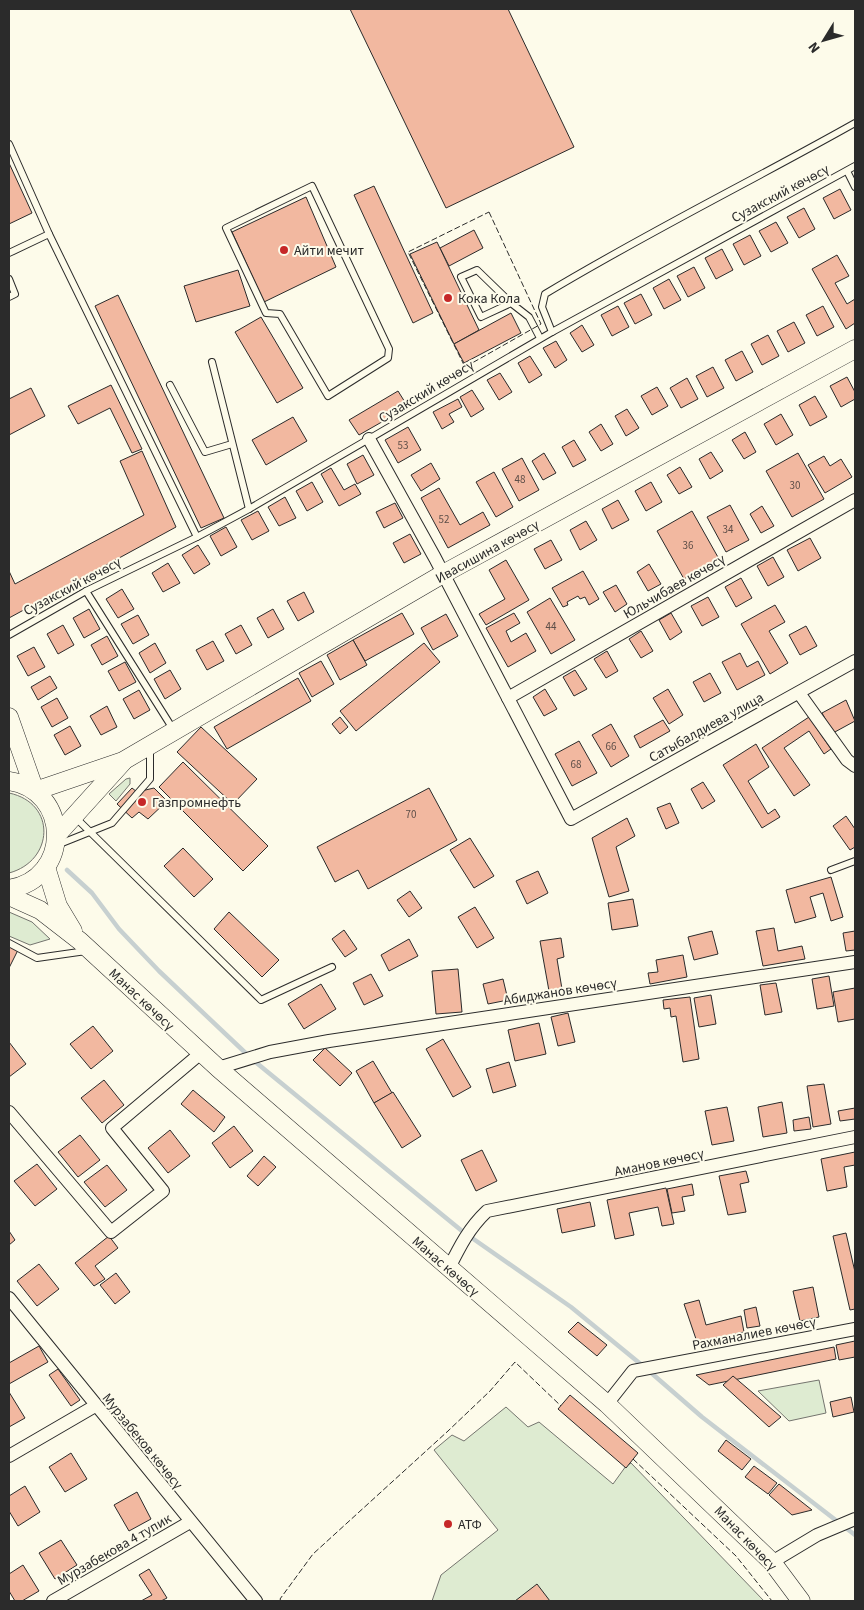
<svg xmlns="http://www.w3.org/2000/svg" width="864" height="1610" viewBox="0 0 864 1610" font-family="'Source Sans 3',sans-serif">
<rect width="100%" height="100%" fill="#fdfbea"/>
<g fill="#deebd1" stroke="#74746e">
<path d="M130 778V784L116 801 109 794 126 779Z"/>
<path d="M9 793C57 803 54 861 9 873Z"/>
<path d="M9 912 32 922 50 939 30 945 9 936Z"/>
<path d="M819 1380 826 1413 789 1421 758 1391Z"/>
<path d="M506 1407 528 1427 539 1422 613 1484 626 1466 631 1463 764 1601H432L441 1575 498 1530 434 1450 452 1435 464 1441Z"/>
</g>
<g fill="none" stroke-linecap="round" stroke-linejoin="round">
<g stroke="#c7d0d0" stroke-width="4.5">
<path d="M67 870 92 893 119 929 159 971 253 1060 462 1231 571 1307 643 1366"/>
<path d="M649 1371 702 1417 855 1535"/>
</g>
</g>
<g fill="#f2b8a0" stroke="#2b2b2b">
<path d="M350 9H508L574 147 446 208Z"/>
<path d="M9 163 32 213 9 224Z"/>
<path d="M374 186 433 313 413 323 354 195Z"/>
<path d="M840 189 851 210 834 219 823 198Z"/>
<path d="M306 197 336 267 264 302 232 232Z"/>
<path d="M804 208 815 229 799 238 787 217Z"/>
<path d="M776 222 788 243 771 252 759 231Z"/>
<path d="M474 230 483 248 449 266 440 248Z"/>
<path d="M750 235 761 256 744 265 733 244Z"/>
<path d="M437 242 479 330 454 344 410 254Z"/>
<path d="M722 249 733 270 716 279 705 258Z"/>
<path d="M837 255 849 276 835 283 847 304 855 299V323L846 329 812 269Z"/>
<path d="M694 267 705 288 688 297 677 276Z"/>
<path d="M238 270 250 306 196 322 184 286Z"/>
<path d="M669 279 681 300 664 309 653 288Z"/>
<path d="M641 294 652 315 635 324 624 303Z"/>
<path d="M118 295 224 518 201 528 95 306Z"/>
<path d="M618 306 629 327 612 336 601 315Z"/>
<path d="M823 306 834 327 817 336 806 315Z"/>
<path d="M511 313 521 333 464 363 454 344Z"/>
<path d="M261 317 303 388 277 403 235 332Z"/>
<path d="M794 322 805 343 788 352 777 331Z"/>
<path d="M582 325 594 345 582 352 570 333Z"/>
<path d="M768 335 779 356 762 365 751 344Z"/>
<path d="M556 341 567 360 555 368 543 348Z"/>
<path d="M742 351 753 372 736 381 725 360Z"/>
<path d="M530 356 542 375 529 383 518 363Z"/>
<path d="M713 367 724 388 707 397 696 376Z"/>
<path d="M500 373 512 392 499 400 487 380Z"/>
<path d="M847 377 855 392V399L841 407 830 386Z"/>
<path d="M687 378 698 399 681 408 670 388Z"/>
<path d="M111 385 142 449 132 453 110 408 78 424 68 406Z"/>
<path d="M657 387 668 406 652 415 641 396Z"/>
<path d="M31 388 45 416 9 435V399Z"/>
<path d="M472 390 484 409 471 417 460 397Z"/>
<path d="M398 391 408 407 359 435 349 420Z"/>
<path d="M815 396 827 417 810 426 799 405Z"/>
<path d="M458 399 462 407 449 414 454 422 442 429 433 412Z"/>
<path d="M627 409 639 428 626 436 615 416Z"/>
<path d="M781 414 793 435 776 445 764 424Z"/>
<path d="M293 417 307 441 266 465 252 440Z"/>
<path d="M601 424 613 444 601 451 589 432Z"/>
<path d="M408 427 421 450 398 463 385 440Z"/>
<path d="M745 432 756 452 744 459 732 440Z"/>
<path d="M574 440 586 460 573 467 562 447Z"/>
<path d="M142 451 176 527 9 618V571L15 584 144 515 120 461Z"/>
<path d="M711 452 723 471 710 479 699 459Z"/>
<path d="M544 453 556 473 543 480 532 461Z"/>
<path d="M798 453 824 499 792 517 766 471Z"/>
<path d="M363 455 374 475 357 484 347 464Z"/>
<path d="M824 456 830 466 841 459 852 477 825 493 808 465Z"/>
<path d="M522 458 539 490 519 501 502 469Z"/>
<path d="M431 463 440 479 421 491 411 475Z"/>
<path d="M680 467 692 487 679 494 667 475Z"/>
<path d="M331 468 344 490 355 484 361 494 339 506 321 474Z"/>
<path d="M494 472 513 507 496 517 476 482Z"/>
<path d="M312 482 323 502 307 511 296 491Z"/>
<path d="M651 482 662 502 646 511 635 491Z"/>
<path d="M439 488 460 525 483 512 490 525 448 548 421 498Z"/>
<path d="M285 497 296 518 279 526 268 507Z"/>
<path d="M618 500 629 520 612 529 602 509Z"/>
<path d="M395 503 403 518 384 528 376 512Z"/>
<path d="M730 505 749 540 726 552 707 517Z"/>
<path d="M762 506 774 526 761 533 750 514Z"/>
<path d="M258 511 269 531 252 540 241 520Z"/>
<path d="M692 511 719 559 684 579 657 531Z"/>
<path d="M586 521 597 540 580 550 570 530Z"/>
<path d="M226 527 237 547 221 556 210 536Z"/>
<path d="M410 534 421 554 404 563 393 543Z"/>
<path d="M810 538 821 558 798 571 787 550Z"/>
<path d="M551 540 562 560 545 569 534 549Z"/>
<path d="M198 545 210 564 194 574 182 555Z"/>
<path d="M773 557 784 577 768 586 757 566Z"/>
<path d="M506 560 529 600 486 625 479 614 505 599 489 570Z"/>
<path d="M168 563 180 583 163 592 152 573Z"/>
<path d="M649 564 661 584 648 591 637 572Z"/>
<path d="M583 571 599 599 589 605 585 597 580 599 578 596 567 602 568 605 563 607 552 588Z"/>
<path d="M741 578 752 598 736 607 725 587Z"/>
<path d="M616 585 627 604 615 612 603 592Z"/>
<path d="M122 589 134 609 118 618 106 599Z"/>
<path d="M304 592 314 612 298 621 287 601Z"/>
<path d="M708 597 719 617 702 626 691 606Z"/>
<path d="M550 598 575 640 551 654 527 612Z"/>
<path d="M775 605 785 622 769 631 788 663 770 674 741 624Z"/>
<path d="M89 609 100 629 84 638 73 618Z"/>
<path d="M273 609 284 629 268 638 257 618Z"/>
<path d="M402 613 414 634 365 661 353 640Z"/>
<path d="M514 613 520 623 506 631 511 642 526 633 536 651 508 667 486 628Z"/>
<path d="M671 613 682 632 670 640 659 620Z"/>
<path d="M446 614 458 636 433 650 421 628Z"/>
<path d="M138 615 149 635 133 644 121 624Z"/>
<path d="M63 625 74 645 58 654 47 634Z"/>
<path d="M241 625 252 645 236 654 225 634Z"/>
<path d="M806 626 817 646 800 655 789 635Z"/>
<path d="M641 631 653 651 641 658 629 639Z"/>
<path d="M107 636 118 656 102 665 91 645Z"/>
<path d="M353 640 367 665 340 680 327 655Z"/>
<path d="M213 641 224 661 207 670 196 650Z"/>
<path d="M155 643 166 663 150 673 139 653Z"/>
<path d="M424 643 440 662 356 731 340 711Z"/>
<path d="M34 647 45 667 28 676 17 656Z"/>
<path d="M607 651 618 671 606 678 594 659Z"/>
<path d="M740 653 747 667 758 661 765 675 737 690 722 662Z"/>
<path d="M321 661 334 684 312 697 299 673Z"/>
<path d="M125 662 136 682 119 691 108 671Z"/>
<path d="M170 670 181 689 165 699 154 679Z"/>
<path d="M575 670 587 689 574 696 563 677Z"/>
<path d="M710 673 721 693 704 702 693 682Z"/>
<path d="M50 676 57 688 38 700 31 687Z"/>
<path d="M298 678 311 701 227 749 214 727Z"/>
<path d="M545 689 557 709 544 716 533 697Z"/>
<path d="M668 689 683 715 669 724 653 698Z"/>
<path d="M139 690 150 710 134 719 123 699Z"/>
<path d="M57 698 68 718 52 727 41 707Z"/>
<path d="M846 700 855 721 833 733 822 713Z"/>
<path d="M107 706 117 727 101 735 90 716Z"/>
<path d="M340 717 348 727 340 734 332 724Z"/>
<path d="M809 717 831 749 824 754 809 731 784 748 810 785 794 796 762 748Z"/>
<path d="M663 720 670 731 640 748 634 736Z"/>
<path d="M611 724 629 756 611 767 592 735Z"/>
<path d="M70 726 81 746 65 755 54 735Z"/>
<path d="M201 727 257 779 233 804 177 752Z"/>
<path d="M579 741 597 773 572 786 555 754Z"/>
<path d="M756 744 769 767 748 781 768 814 775 809 780 817 762 828 723 765Z"/>
<path d="M183 762 268 846 243 871 159 787Z"/>
<path d="M703 782 715 801 702 809 691 789Z"/>
<path d="M132 788 137 792 154 788 167 801 148 819 139 812 132 818 117 804Z"/>
<path d="M429 788 457 840 368 889 358 870 335 882 317 847Z"/>
<path d="M670 803 679 823 666 829 657 808Z"/>
<path d="M846 816 855 829V847L850 850 833 826Z"/>
<path d="M627 818 635 836 616 847 629 891 609 897 592 838Z"/>
<path d="M470 838 494 876 474 888 450 850Z"/>
<path d="M183 848 213 879 194 897 164 866Z"/>
<path d="M538 871 548 893 527 904 516 881Z"/>
<path d="M831 877 843 917 831 921 823 893 810 897 816 917 795 923 786 890Z"/>
<path d="M410 891 422 908 409 917 397 900Z"/>
<path d="M633 899 638 926 612 930 608 903Z"/>
<path d="M475 907 494 938 477 948 458 917Z"/>
<path d="M229 912 279 960 262 977 214 929Z"/>
<path d="M774 928 778 951 802 946 805 959 763 966 756 931Z"/>
<path d="M344 930 357 949 345 957 332 939Z"/>
<path d="M712 931 718 954 694 960 688 937Z"/>
<path d="M855 931V950L846 951 843 933Z"/>
<path d="M561 938 564 957 557 959 562 989 549 991 540 941Z"/>
<path d="M409 939 418 956 389 971 381 955Z"/>
<path d="M9 942 19 948 9 968Z"/>
<path d="M683 955 687 977 650 984 648 973 658 972 656 960Z"/>
<path d="M458 969 462 1012 436 1014 432 971Z"/>
<path d="M371 974 383 996 364 1005 353 983Z"/>
<path d="M829 976 834 1006 817 1009 812 979Z"/>
<path d="M503 979 508 1000 488 1004 483 984Z"/>
<path d="M776 983 782 1012 765 1015 760 985Z"/>
<path d="M321 984 336 1009 304 1029 288 1004Z"/>
<path d="M855 988V1019L838 1022 833 992Z"/>
<path d="M711 995 716 1024 699 1027 694 998Z"/>
<path d="M690 997 699 1059 683 1062 676 1016 671 1017 670 1008 664 1009 663 1000Z"/>
<path d="M568 1013 575 1042 558 1046 551 1017Z"/>
<path d="M539 1023 546 1054 515 1061 508 1030Z"/>
<path d="M93 1026 113 1051 91 1069 70 1044Z"/>
<path d="M443 1039 471 1087 453 1097 426 1049Z"/>
<path d="M9 1042 26 1064 9 1077Z"/>
<path d="M325 1048 352 1073 340 1086 313 1060Z"/>
<path d="M373 1061 392 1093 374 1103 356 1071Z"/>
<path d="M509 1062 516 1086 493 1093 486 1069Z"/>
<path d="M104 1080 124 1105 102 1123 81 1098Z"/>
<path d="M824 1084 831 1124 813 1127 807 1086Z"/>
<path d="M193 1090 225 1117 214 1132 181 1104Z"/>
<path d="M393 1092 421 1136 402 1148 374 1103Z"/>
<path d="M782 1102 787 1133 763 1137 758 1107Z"/>
<path d="M727 1107 734 1141 712 1145 705 1111Z"/>
<path d="M855 1108V1119L840 1121 838 1111Z"/>
<path d="M809 1117 811 1129 794 1131 793 1120Z"/>
<path d="M234 1126 253 1151 230 1168 212 1143Z"/>
<path d="M170 1130 190 1156 168 1173 148 1148Z"/>
<path d="M80 1135 100 1160 78 1177 58 1152Z"/>
<path d="M482 1150 497 1181 476 1191 461 1160Z"/>
<path d="M855 1152V1165L844 1167 847 1187 827 1191 821 1159Z"/>
<path d="M264 1156 276 1167 258 1186 247 1176Z"/>
<path d="M37 1164 57 1189 35 1206 14 1181Z"/>
<path d="M107 1165 127 1190 105 1207 84 1182Z"/>
<path d="M746 1171 749 1182 740 1184 746 1212 728 1215 719 1176Z"/>
<path d="M692 1184 694 1195 682 1197 685 1211 672 1213 667 1189Z"/>
<path d="M666 1188 674 1224 662 1226 658 1207 629 1213 634 1235 615 1239 607 1200Z"/>
<path d="M590 1202 595 1226 562 1233 557 1209Z"/>
<path d="M9 1231 15 1240 9 1245Z"/>
<path d="M846 1233 855 1272V1309L850 1310 833 1236Z"/>
<path d="M109 1236 118 1248 95 1266 105 1279 94 1286 75 1263Z"/>
<path d="M39 1264 59 1289 37 1306 17 1281Z"/>
<path d="M116 1273 130 1292 115 1304 100 1285Z"/>
<path d="M813 1287 819 1317 800 1321 793 1291Z"/>
<path d="M699 1300 706 1325 741 1316 744 1332 697 1342 684 1304Z"/>
<path d="M756 1307 760 1326 747 1328 744 1310Z"/>
<path d="M578 1322 607 1345 597 1356 568 1332Z"/>
<path d="M855 1341V1357L839 1360 836 1345Z"/>
<path d="M39 1346 48 1362 9 1384V1363Z"/>
<path d="M834 1347 836 1359 709 1385 696 1375Z"/>
<path d="M58 1369 80 1400 71 1406 49 1375Z"/>
<path d="M733 1376 781 1417 769 1427 723 1385Z"/>
<path d="M9 1392 25 1418 9 1427Z"/>
<path d="M570 1395 638 1453 626 1468 558 1409Z"/>
<path d="M851 1397 854 1412 833 1417 830 1402Z"/>
<path d="M726 1440 751 1459 742 1470 718 1451Z"/>
<path d="M71 1453 87 1479 65 1492 49 1467Z"/>
<path d="M754 1466 777 1483 768 1494 745 1477Z"/>
<path d="M779 1484 812 1510 792 1515 769 1495Z"/>
<path d="M25 1486 40 1512 18 1526 9 1511V1496Z"/>
<path d="M137 1492 151 1519 129 1531 114 1505Z"/>
<path d="M61 1540 77 1565 55 1579 39 1553Z"/>
<path d="M23 1565 39 1591 22 1601H15L9 1591V1574Z"/>
<path d="M149 1569 167 1598 161 1601H141L152 1595 139 1575Z"/>
<path d="M537 1584 550 1601H515Z"/>
</g>
<g fill="none" stroke-linecap="round" stroke-linejoin="round">
<g stroke="#2b2b2b" stroke-width="8">
<g id="lane">
<path d="M9 144 49 234"/>
<path d="M847 171 855 187"/>
<path d="M312 186 389 349 388 358 328 396 280 314 266 313 226 228Z"/>
<path d="M9 253 49 234 197 537"/>
<path d="M9 279 15 294 9 297"/>
<path d="M511 303 477 270 461 277 481 317 511 303 529 317 540 338"/>
<path d="M552 332 542 307 545 294C646 233 752 181 855 123"/>
<path d="M212 362 249 509"/>
<path d="M170 385 205 452 232 444"/>
<path d="M86 591 173 729"/>
<path d="M9 635 86 591 197 537 249 509 552 332 855 166"/>
<path d="M75 817 261 1000 332 967"/>
<path d="M57 845 112 823 150 779V749"/>
<path d="M831 870 855 861"/>
<path d="M9 943 37 958 86 951"/>
</g>
</g>
<g stroke="#2b2b2b" stroke-width="14">
<g id="street">
<path d="M369 439 435 558 571 819 855 661"/>
<path d="M799 693 847 760 855 766"/>
<path d="M508 698 855 500"/>
<path d="M218 1068 270 1052 329 1041 855 962"/>
<path d="M9 1112 111 1232 163 1191 112 1128 201 1053"/>
<path d="M449 1268C460 1246 469 1228 487 1211L855 1137"/>
<path d="M9 1298 256 1601"/>
<path d="M607 1404 633 1371 855 1329"/>
<path d="M9 1456 95 1406"/>
<path d="M772 1562 817 1535 855 1519"/>
<path d="M53 1601 190 1522"/>
</g>
</g>
<g stroke="#2b2b2b" stroke-width="19">
<g id="secondary">
<path d="M9 717 35 791 123 761 443 574 855 349"/>
<path d="M9 781C71 790 72 879 9 889"/>
<path d="M57 835 123 762"/>
<path d="M46 867 58 906 73 931"/>
<path d="M9 896 40 910 80 941 218 1068 607 1404 772 1562 801 1601"/>
</g>
</g>
<use href="#lane" stroke="#fdfbea" stroke-width="6"/>
<use href="#street" stroke="#fdfbea" stroke-width="12"/>
<use href="#secondary" stroke="#fdfbea" stroke-width="18"/>
<g stroke="#2b2b2b" stroke-width="1" stroke-dasharray="6 2.5" stroke-linecap="butt">
<path d="M489 212 541 324 465 367 408 252Z"/>
<path d="M633 1459 736 1556 772 1601"/>
<path d="M281 1601 280 1599 313 1554 448 1431 490 1391 515 1362 561 1406"/>
</g>
</g>
<g fill="#c62828" stroke="#fdfbea" stroke-width="2">
<circle cx="284" cy="250" r="5"/>
<circle cx="448" cy="298" r="5"/>
<circle cx="142" cy="802" r="5"/>
<circle cx="448" cy="1524" r="5"/>
</g>
<g text-anchor="middle" stroke-width="4" stroke-linejoin="round" paint-order="stroke">
<g font-size="11" fill="#5d4e48">
<text x="403" y="449">53</text>
<text x="520" y="483">48</text>
<text x="795" y="489">30</text>
<text x="444" y="523">52</text>
<text x="728" y="533">34</text>
<text x="688" y="549">36</text>
<text x="551" y="630">44</text>
<text x="611" y="750">66</text>
<text x="576" y="768">68</text>
<text x="411" y="818">70</text>
</g>
<g font-size="14" fill="#2b2b2b" stroke="#fdfbea">
<text transform="translate(780 193) rotate(-28)" y="5">Сузакский көчөсү</text>
<text transform="translate(426 391) rotate(-31)" y="5">Сузакский көчөсү</text>
<text transform="translate(487 551) rotate(-29)" y="5">Ивасишина көчөсү</text>
<text transform="translate(72 586) rotate(-28)" y="5">Сузакский көчөсү</text>
<text transform="translate(674 586) rotate(-30)" y="5">Юльчибаев көчөсү</text>
<text transform="translate(706 727) rotate(-29)" y="5">Сатыбалдиева улица</text>
<text transform="translate(560 991) rotate(-9)" y="5">Абиджанов көчөсү</text>
<text transform="translate(142 999) rotate(43)" y="5">Манас көчөсү</text>
<text transform="translate(659 1162) rotate(-12)" y="5">Аманов көчөсү</text>
<text transform="translate(446 1266) rotate(41)" y="5">Манас көчөсү</text>
<text transform="translate(754 1333) rotate(-11)" y="5">Рахманалиев көчөсү</text>
<text transform="translate(143 1441) rotate(51)" y="5">Мурзабеков көчөсү</text>
<text transform="translate(746 1538) rotate(46)" y="5">Манас көчөсү</text>
<text transform="translate(114 1549) rotate(-30)" y="5">Мурзабекова 4 тупик</text>
</g>
<g font-size="14" fill="#2b2b2b" stroke="#fdfbea" text-anchor="start">
<text x="294" y="255">Айти мечит</text>
<text x="458" y="303">Кока Кола</text>
<text x="152" y="807">Газпромнефть</text>
<text x="458" y="1529">АТФ</text>
</g>
</g>
<rect width="864" height="1610" fill="none" stroke="#2b2b2b" stroke-width="20"/>
<g transform="translate(824 40) rotate(233)" stroke="#fdfbea" stroke-width="4" paint-order="stroke">
<path d="M0-4L9 19L0 12L-9 19Z" fill="#2b2b2b"/>
<text y="-8" font-size="14" font-weight="bold" text-anchor="middle" fill="#2b2b2b">N</text>
</g>
</svg>
